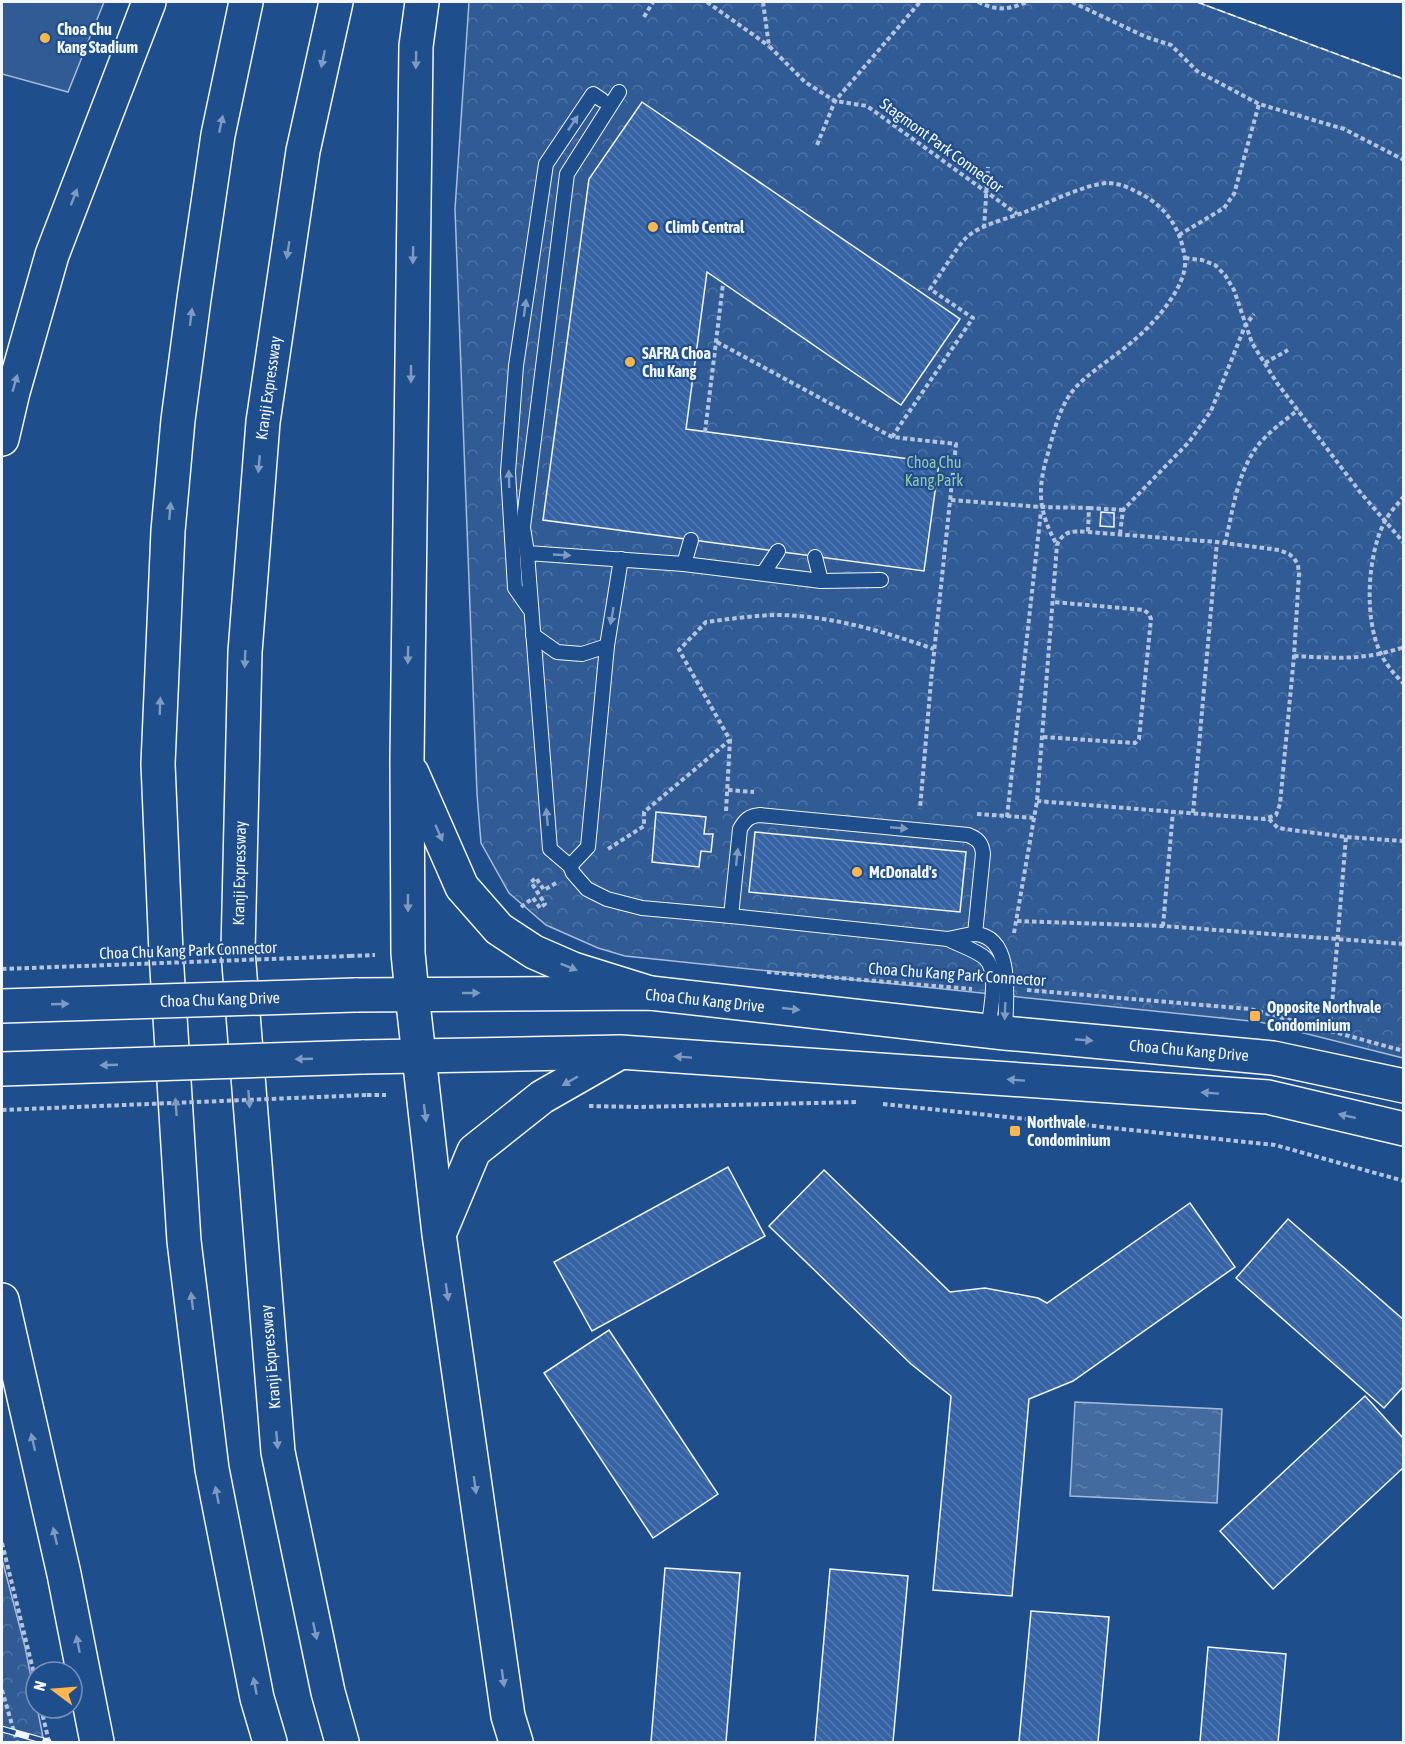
<svg xmlns="http://www.w3.org/2000/svg" width="1405" height="1744" viewBox="0 0 1405 1744" font-family="'Asap Condensed',sans-serif">
<defs>
<pattern id="park-crowns" width="20" height="18" patternUnits="userSpaceOnUse" patternTransform="scale(1.5)"><rect width="20" height="18" fill="#305b95"/><path d="M2 6a3 3 0 1 1 6 0M12 15a3 3 0 1 1 6 0" fill="none" stroke="#4e73a5"/></pattern>
<pattern id="water-ripples" width="26" height="14" patternUnits="userSpaceOnUse" patternTransform="scale(1.5)"><rect width="26" height="14" fill="#446ba0"/><path d="M2 4q2-2 4 0t4 0M15 11q2-2 4 0t4 0" fill="none" stroke="#5f81ae"/></pattern>
<pattern id="building-back-hatch" width="6" height="6" patternUnits="userSpaceOnUse" patternTransform="scale(1.5)"><rect width="6" height="6" fill="#3563a3"/><path d="M-1 5l2 2M0 0l6 6M5-1l2 2" fill="none" stroke="#537ab1"/></pattern>
</defs>
<rect width="100%" height="100%" fill="#1f4e8c"/>
<g fill="url(#park-crowns)" stroke="#a8bbd7" stroke-width="1.5">
<path d="M469 2H1197L1403 79V1058L1260 1022 625 956 598 948 546 925 509 893 481 843 477 794 455 209Z"/>
<path d="M2 1559 25 1647 44 1742H2Z"/>
</g>
<path fill="#305b95" stroke="#a8bbd7" stroke-width="1.5" d="M2 2H104L68 92 2 74Z"/>
<path fill="url(#water-ripples)" stroke="#a8bbd7" stroke-width="1.5" d="M1075 1402 1222 1409 1217 1503 1070 1496Z"/>
<g fill="url(#building-back-hatch)" stroke="#f2f6ff" stroke-width="1.5">
<path d="M642 102 960 319 901 405 707 272 686 429 939 463 924 571 543 520 589 179Z"/>
<path d="M1101 512 1114 513V527L1100 526Z"/>
<path d="M656 812 706 817 704 834H713L711 852 701 851 699 867 652 862Z"/>
<path d="M755 832 966 852 960 912 749 892Z"/>
<path d="M728 1167 765 1236 592 1331 554 1262Z"/>
<path d="M824 1170 950 1292 985 1288 1038 1298 1047 1303 1190 1203 1235 1267 1073 1381 1029 1399 1012 1596 933 1590 951 1396 911 1364 769 1226Z"/>
<path d="M1288 1219 1404 1320V1386L1384 1408 1236 1278Z"/>
<path d="M609 1330 718 1494 653 1538 544 1373Z"/>
<path d="M1365 1396 1404 1439V1467L1273 1589 1220 1531Z"/>
<path d="M665 1568 740 1573 726 1742H651Z"/>
<path d="M830 1569 908 1576 893 1742H815Z"/>
<path d="M1031 1611 1109 1617 1098 1742H1019Z"/>
<path d="M1208 1647 1286 1654 1278 1742H1200Z"/>
</g>
<g fill="none" stroke-linecap="round" stroke-linejoin="round">
<g stroke="#f2f6ff" stroke-width="16">
<g id="service">
<path d="M518 532 512 538 515 588 529 608"/>
<path d="M512 538 508 472 516 366 546 164 593 94 602 100"/>
<path d="M527 553 523 527 567 174 619 92"/>
<path d="M815 557 821 581"/>
<path d="M684 564 691 540"/>
<path d="M764 572 778 551"/>
<path d="M881 580 821 581 684 564 527 553 550 849 570 866 573 873 587 889 607 899 642 908 731 916 948 939C956 938 967 934 976 934 1016 938 1005 1005 1005 1033"/>
<path d="M533 635 557 652 582 654 607 646"/>
<path d="M570 866 588 847 607 646 621 559"/>
<path d="M731 916 740 829C745 820 749 816 760 815L968 835C978 839 982 843 983 854L975 934"/>
<path d="M948 939C959 945 976 950 985 958 1000 971 990 1012 988 1031"/>
</g>
</g>
<g stroke="#f2f6ff" stroke-width="36">
<g id="secondary">
<path d="M412 994 439 1234 508 1716 516 1742"/>
<path d="M355 995 650 993 1005 1033 1273 1058 1404 1086"/>
<path d="M362 1057 620 1052 1268 1097 1404 1129"/>
<path d="M440 1232 474 1151 542 1097 619 1053"/>
<path d="M2 1300 64 1574 97 1742"/>
</g>
</g>
<g stroke="#f2f6ff" stroke-width="36">
<g id="motorway">
<path d="M246 2 218 135 194 299 178 420 168 531 158 764 166 953 184 1241 212 1469 257 1698 270 1742"/>
<path d="M336 2 303 151 263 422 245 652 238 951 278 1452 328 1692 342 1742"/>
<path d="M2 439 13 392 52 255 149 2"/>
<path d="M412 773 462 887 499 929 534 952 573 969 650 993"/>
<path d="M412 994 408 953 407 760 416 46 422 2"/>
</g>
</g>
<g stroke="#b3c4dc" stroke-width="4" stroke-dasharray="4.5 3" stroke-linecap="butt">
<path d="M707 2 769 46"/>
<path d="M763 2 769 46 805 82 835 101 867 106 1017 214"/>
<path d="M978 2C998 11 1007 10 1027 2"/>
<path d="M1072 2 1146 37 1171 45 1197 71 1259 104 1344 129 1404 160"/>
<path d="M644 17 653 2"/>
<path d="M817 145 835 101 920 2"/>
<path d="M984 228 988 167"/>
<path d="M1179 235 1224 208 1234 194 1259 104"/>
<path d="M1185 258 1202 260 1215 265 1225 275 1234 290 1252 343 1277 383 1360 492 1404 543"/>
<path d="M717 342 892 437 956 444 931 681 920 809"/>
<path d="M1265 363 1288 350"/>
<path d="M705 432 723 284"/>
<path d="M892 437 973 318 930 289C939 277 957 246 967 237 982 224 1007 219 1025 212 1048 203 1083 185 1107 183 1118 183 1128 187 1137 192 1165 205 1181 228 1185 259 1188 286 1153 325 1133 341 1115 357 1093 369 1076 387 1060 404 1054 431 1048 453 1037 489 1038 511 1057 545"/>
<path d="M1404 496C1397 505 1389 513 1384 523 1367 557 1364 620 1381 654 1387 666 1395 675 1404 684"/>
<path d="M951 500 1041 507 1089 508 1088 532"/>
<path d="M1089 508 1123 510"/>
<path d="M1120 534 1123 510 1189 442 1211 411 1245 326 1254 314"/>
<path d="M1225 544C1233 510 1237 472 1259 444 1270 431 1285 420 1298 410"/>
<path d="M1294 656C1335 658 1363 661 1404 647"/>
<path d="M1043 737 1135 743 1139 739 1151 619 1149 614 1144 610 1053 602"/>
<path d="M728 790 754 792"/>
<path d="M726 811 730 740 679 650 706 622C730 619 756 615 780 615 833 616 885 632 934 649"/>
<path d="M1193 813 1217 542"/>
<path d="M977 814 1035 818"/>
<path d="M1007 817 1041 511"/>
<path d="M1269 819 1278 828 1292 830 1346 837 1404 841"/>
<path d="M608 849 644 826V812L730 740"/>
<path d="M521 907 533 898 540 908 545 904 531 882 536 878 544 890 556 883"/>
<path d="M1017 921 1163 926 1404 944"/>
<path d="M1163 926 1173 811"/>
<path d="M1014 933 1037 801 1057 545C1064 530 1072 531 1088 532L1217 542 1279 550 1289 554 1294 558 1298 565 1299 574 1294 656 1280 804 1276 815 1264 819 1037 801"/>
<path d="M350 956 375 955"/>
<path d="M767 972 972 989"/>
<path d="M1027 990 1250 1009 1404 1051"/>
<path d="M1330 1029 1346 837"/>
<path d="M367 1095H386"/>
<path d="M883 1104 1275 1145 1404 1181"/>
<path d="M589 1106 640 1107 858 1102"/>
<path d="M2 1543 36 1682"/>
<path d="M2 1690 17 1742"/>
<path d="M41 1708 49 1742"/>
</g>
<use href="#service" stroke="#1f4e8c" stroke-width="14"/>
<use href="#secondary" stroke="#1f4e8c" stroke-width="33"/>
<use href="#motorway" stroke="#1f4e8c" stroke-width="33"/>
<g stroke="#f2f6ff" stroke-width="7">
<path id="rail" d="M2 1729 48 1742"/>
</g>
<use href="#rail" stroke="#1f4e8c" stroke-width="4.5" stroke-dasharray="14" stroke-linecap="butt"/>
<g stroke="#f2f6ff" stroke-width="36" stroke-linecap="butt">
<g id="secondary-bridge">
<path d="M2 1006 355 995"/>
<path d="M2 1069 362 1057"/>
</g>
</g>
<g stroke="#b3c4dc" stroke-width="4" stroke-dasharray="4.5 3" stroke-linecap="butt">
<path d="M2 969 350 956"/>
<path d="M2 1110 367 1095"/>
</g>
<use href="#secondary-bridge" stroke="#1f4e8c" stroke-width="33"/>
<path stroke="#f2f6ff" stroke-width="1.5" stroke-dasharray="8 3" stroke-linecap="butt" d="M1197 2 1404 79"/>
</g>
<defs><path id="oneway-solid" d="M-6-.8H1V-3.2L6.5 0L1 3.2V.8H-6Z" transform="scale(1.5)"/></defs>
<g fill="#7e9ac0">
<use href="#oneway-solid" transform="translate(323 59) rotate(102)"/>
<use href="#oneway-solid" transform="translate(416 60) rotate(91)"/>
<use href="#oneway-solid" transform="translate(573 123) rotate(-56)"/>
<use href="#oneway-solid" transform="translate(221 124) rotate(-78)"/>
<use href="#oneway-solid" transform="translate(74 197) rotate(-69)"/>
<use href="#oneway-solid" transform="translate(288 250) rotate(99)"/>
<use href="#oneway-solid" transform="translate(413 255) rotate(91)"/>
<use href="#oneway-solid" transform="translate(525 308) rotate(-82)"/>
<use href="#oneway-solid" transform="translate(191 317) rotate(-83)"/>
<use href="#oneway-solid" transform="translate(411 374) rotate(90)"/>
<use href="#oneway-solid" transform="translate(15 383) rotate(-74)"/>
<use href="#oneway-solid" transform="translate(259 464) rotate(95)"/>
<use href="#oneway-solid" transform="translate(509 479) rotate(-92)"/>
<use href="#oneway-solid" transform="translate(170 511) rotate(-85)"/>
<use href="#oneway-solid" transform="translate(562 555) rotate(3)"/>
<use href="#oneway-solid" transform="translate(612 616) rotate(100)"/>
<use href="#oneway-solid" transform="translate(408 655) rotate(91)"/>
<use href="#oneway-solid" transform="translate(245 659) rotate(92)"/>
<use href="#oneway-solid" transform="translate(160 706) rotate(-88)"/>
<use href="#oneway-solid" transform="translate(547 817) rotate(-95)"/>
<use href="#oneway-solid" transform="translate(899 828) rotate(5)"/>
<use href="#oneway-solid" transform="translate(439 833) rotate(66)"/>
<use href="#oneway-solid" transform="translate(737 857) rotate(-84)"/>
<use href="#oneway-solid" transform="translate(408 903) rotate(90)"/>
<use href="#oneway-solid" transform="translate(569 967) rotate(22)"/>
<use href="#oneway-solid" transform="translate(471 993)"/>
<use href="#oneway-solid" transform="translate(60 1004) rotate(-2)"/>
<use href="#oneway-solid" transform="translate(791 1009) rotate(6)"/>
<use href="#oneway-solid" transform="translate(1005 1011) rotate(92)"/>
<use href="#oneway-solid" transform="translate(1084 1040) rotate(5)"/>
<use href="#oneway-solid" transform="translate(683 1057) rotate(-176)"/>
<use href="#oneway-solid" transform="translate(304 1059) rotate(178)"/>
<use href="#oneway-solid" transform="translate(109 1065) rotate(178)"/>
<use href="#oneway-solid" transform="translate(1016 1080) rotate(-176)"/>
<use href="#oneway-solid" transform="translate(570 1081) rotate(150)"/>
<use href="#oneway-solid" transform="translate(1210 1093) rotate(-176)"/>
<use href="#oneway-solid" transform="translate(249 1099) rotate(86)"/>
<use href="#oneway-solid" transform="translate(176 1107) rotate(-94)"/>
<use href="#oneway-solid" transform="translate(425 1113) rotate(83)"/>
<use href="#oneway-solid" transform="translate(1347 1116) rotate(-167)"/>
<use href="#oneway-solid" transform="translate(447 1292) rotate(82)"/>
<use href="#oneway-solid" transform="translate(192 1301) rotate(-97)"/>
<use href="#oneway-solid" transform="translate(277 1440) rotate(85)"/>
<use href="#oneway-solid" transform="translate(33 1442) rotate(-103)"/>
<use href="#oneway-solid" transform="translate(475 1485) rotate(82)"/>
<use href="#oneway-solid" transform="translate(217 1495) rotate(-101)"/>
<use href="#oneway-solid" transform="translate(55 1536) rotate(-103)"/>
<use href="#oneway-solid" transform="translate(315 1631) rotate(78)"/>
<use href="#oneway-solid" transform="translate(78 1644) rotate(-101)"/>
<use href="#oneway-solid" transform="translate(503 1678) rotate(82)"/>
<use href="#oneway-solid" transform="translate(255 1686) rotate(-101)"/>
</g>
<g fill="#ffb74d" stroke="#1f4e8c" stroke-width="2">
<circle cx="45" cy="38" r="6"/>
<circle cx="653" cy="227" r="6"/>
<circle cx="630" cy="362" r="6"/>
<circle cx="857" cy="872" r="6"/>
<rect x="1249" y="1010" width="12" height="12" rx="3"/>
<rect x="1009" y="1125" width="12" height="12" rx="3"/>
</g>
<g text-anchor="middle" stroke-width="4.5" stroke-linejoin="round" paint-order="stroke">
<g font-size="16" font-weight="bold" fill="#f2f6ff" stroke="#1f4e8c" text-anchor="start">
<text x="57" y="35">Choa Chu<tspan x="57" dy="18">Kang Stadium</tspan></text>
<text x="665" y="233">Climb Central</text>
<text x="642" y="359">SAFRA Choa<tspan x="642" dy="18">Chu Kang</tspan></text>
<text x="869" y="878">McDonald's</text>
<text x="1267" y="1013">Opposite Northvale<tspan x="1267" dy="18">Condominium</tspan></text>
<text x="1027" y="1128">Northvale<tspan x="1027" dy="18">Condominium</tspan></text>
</g>
<g font-size="16" fill="#f2f6ff" stroke="#1f4e8c">
<text transform="translate(942 145) rotate(36)" y="6">Stagmont Park Connector</text>
<text transform="translate(268 388) rotate(-82)" y="6">Kranji Expressway</text>
<text transform="translate(239 873) rotate(-89)" y="6">Kranji Expressway</text>
<text transform="translate(188 950) rotate(-2)" y="6">Choa Chu Kang Park Connector</text>
<text transform="translate(957 974) rotate(4)" y="6">Choa Chu Kang Park Connector</text>
<text transform="translate(220 999) rotate(-2)" y="6">Choa Chu Kang Drive</text>
<text transform="translate(705 1000) rotate(6)" y="6">Choa Chu Kang Drive</text>
<text transform="translate(1189 1050) rotate(5)" y="6">Choa Chu Kang Drive</text>
<text transform="translate(270 1357) rotate(-95)" y="6">Kranji Expressway</text>
</g>
<g font-size="16" fill="#97c8a6" stroke="#1f4e8c">
<text x="934" y="468">Choa Chu<tspan x="934" dy="18">Kang Park</tspan></text>
</g>
</g>
<rect width="1405" height="1744" fill="none" stroke="#f2f6ff" stroke-width="6"/>
<g transform="translate(54 1690) rotate(286)"><circle r="28" fill="#1f4e8c" stroke="#7391ba" stroke-width="1.5"/>
<path d="M0-4.5L10 22L0 15L-10 22Z" fill="#ffb74d"/>
<text y="-9" font-size="16" font-weight="bold" text-anchor="middle" fill="#f2f6ff">N</text>
</g>
</svg>
